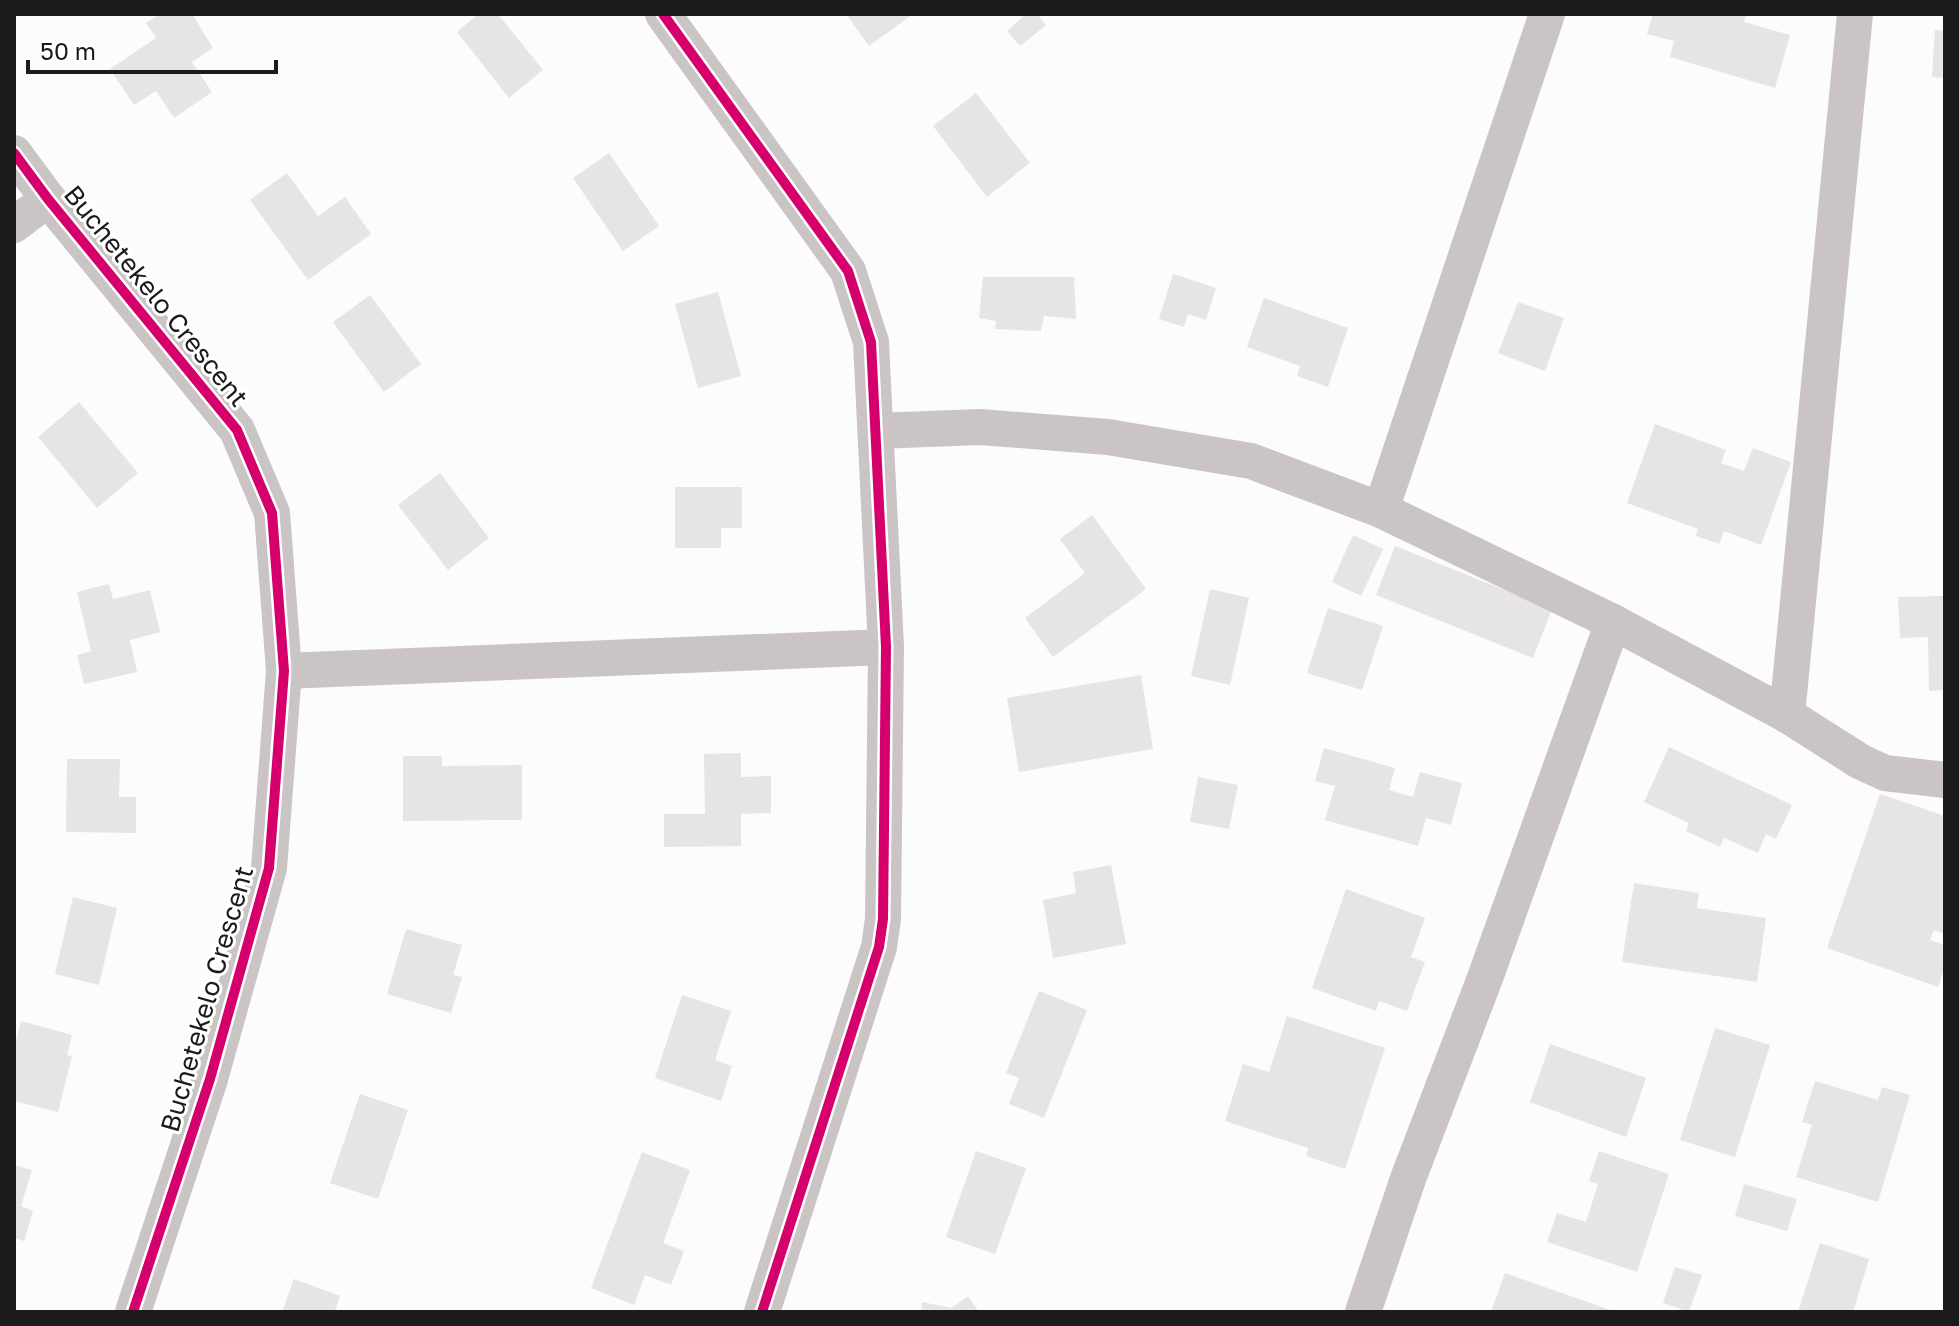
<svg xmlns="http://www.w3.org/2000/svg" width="1959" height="1326" viewBox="0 0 1959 1326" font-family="'Golos Text',sans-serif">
<rect width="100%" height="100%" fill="#fcfbfe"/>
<g fill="#e6e4e5">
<path d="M160 14H192L213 48 192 62 212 92 174 118 156 91 134 105 110 69 156 38 146 23Z"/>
<path d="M478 14H498L543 70 509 98 457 32Z"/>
<path d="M846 14H913L869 46Z"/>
<path d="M1026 14H1037L1046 25 1020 46 1007 31Z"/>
<path d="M1653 14H1746L1744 22 1790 35 1775 88 1670 57 1674 41 1647 34Z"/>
<path d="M1935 30 1945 31V78L1932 77Z"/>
<path d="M976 93 1030 163 987 197 933 126Z"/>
<path d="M609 153 659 226 623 251 573 178Z"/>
<path d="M287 173 318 216 345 197 371 234 308 280 250 200Z"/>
<path d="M1173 274 1216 288 1206 320 1188 314 1184 327 1159 319Z"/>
<path d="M983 277H1074L1076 319 1044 316 1041 331 995 329 996 321 979 318Z"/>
<path d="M718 292 741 376 698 388 675 304Z"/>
<path d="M370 295 421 364 384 392 333 322Z"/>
<path d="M1264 298 1348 328 1328 387 1297 376 1300 366 1247 347Z"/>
<path d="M1518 302 1564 318 1545 371 1498 353Z"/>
<path d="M79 402 138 473 97 508 38 437Z"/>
<path d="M1655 424 1726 450 1721 463 1744 471 1753 448 1791 462 1761 545 1724 531 1719 544 1696 536 1698 529 1627 503Z"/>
<path d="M440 473 489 538 448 570 398 505Z"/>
<path d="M675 487H742V528H721V548H675Z"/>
<path d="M1092 515 1146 589 1053 657 1025 618 1085 573 1060 539Z"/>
<path d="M1353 535 1383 549 1361 596 1332 582Z"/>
<path d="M1395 546 1552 609 1533 658 1376 595Z"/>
<path d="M109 584 113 599 150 590 160 632 130 640 137 672 84 684 77 655 91 651 77 592Z"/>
<path d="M1210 589 1249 598 1230 685 1191 676Z"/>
<path d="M1945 596V690L1929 691 1928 637 1900 638 1898 597Z"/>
<path d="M1328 608 1383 626 1362 690 1307 673Z"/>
<path d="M1141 675 1153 749 1019 772 1007 698Z"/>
<path d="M1669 747 1792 805 1776 839 1766 834 1758 853 1724 838 1720 847 1686 831 1689 823 1644 802Z"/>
<path d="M1324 748 1395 768 1389 790 1413 797 1420 772 1462 783 1451 825 1426 818 1418 846 1325 820 1335 786 1315 781Z"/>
<path d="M741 753V777L771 776V813L741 814V846L664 847V814H705L704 754Z"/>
<path d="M403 756H442V766L522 765V820L403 821Z"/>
<path d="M67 759H120L119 797H136V833L66 832Z"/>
<path d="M1198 777 1238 785 1229 829 1190 822Z"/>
<path d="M1880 794 1945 816V928L1943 933 1934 930 1930 940 1945 945V966L1938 987 1827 948Z"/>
<path d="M1111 865 1126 944 1053 958 1043 900 1076 893 1073 872Z"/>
<path d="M1634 883 1699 893 1697 908 1766 918 1757 982 1622 962Z"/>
<path d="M1346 889 1425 918 1411 957 1425 962 1407 1011 1379 1001 1376 1011 1312 988Z"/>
<path d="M73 897 117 908 99 985 55 974Z"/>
<path d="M406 929 462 945 453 975 462 977 451 1013 387 994Z"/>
<path d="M1039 991 1087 1010 1044 1118 1009 1104 1019 1078 1006 1073Z"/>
<path d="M682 995 731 1011 715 1060 732 1066 721 1101 655 1078Z"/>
<path d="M1287 1016 1385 1048 1345 1169 1306 1156 1308 1148 1225 1121 1243 1064 1269 1072Z"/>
<path d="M21 1021 72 1035 67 1055 72 1056 58 1112 14 1101V1049Z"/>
<path d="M1715 1028 1770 1045 1735 1157 1680 1140Z"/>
<path d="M1550 1044 1646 1078 1626 1137 1530 1102Z"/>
<path d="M1815 1081 1878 1100 1882 1087 1910 1095 1878 1202 1796 1177 1812 1125 1802 1122Z"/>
<path d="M360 1094 408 1110 378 1199 330 1183Z"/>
<path d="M976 1151 1026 1168 995 1254 946 1237Z"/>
<path d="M1599 1151 1669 1174 1637 1272 1547 1242 1557 1213 1586 1222 1598 1184 1589 1181Z"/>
<path d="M642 1152 690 1170 663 1243 684 1251 671 1285 645 1275 634 1305 591 1288Z"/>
<path d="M14 1165 32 1170 21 1206 33 1211 24 1241 14 1238Z"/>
<path d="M1744 1184 1797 1199 1787 1231 1735 1216Z"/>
<path d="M1820 1243 1869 1259 1853 1312H1798Z"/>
<path d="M1675 1267 1702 1275 1689 1312 1663 1303Z"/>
<path d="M1505 1273 1616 1312H1491Z"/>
<path d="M294 1279 340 1296 335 1312H282Z"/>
<path d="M968 1296 979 1312H921L922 1302 952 1308Z"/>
</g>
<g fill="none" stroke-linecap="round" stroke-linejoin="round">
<g stroke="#cac5c4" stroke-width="36">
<path d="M663 14 848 271 871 342 886 647 883 919 879 947 762 1312"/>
<path d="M14 153 48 199 237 430 272 513 284 671 269 868 210 1079 133 1312"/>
<path d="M14 225 48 199"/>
<path d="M877 431 980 427 1108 437 1251 461 1381 510 1613 622"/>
<path d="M1381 510 1547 14"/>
<path d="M284 671 886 647"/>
<path d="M1787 715 1855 14"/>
<path d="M1363 1312 1409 1176 1485 978 1613 622 1787 715 1861 762 1885 773 1945 780"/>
</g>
<g stroke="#fff" stroke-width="15">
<g id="cycleway">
<path d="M663 14 848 271 871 342 886 647 883 919 879 947 762 1312"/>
<path d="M14 153 48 199 237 430 272 513 284 671 269 868 210 1079 133 1312"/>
</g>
</g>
<use href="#cycleway" stroke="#d6006c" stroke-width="10"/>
</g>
<g text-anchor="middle" stroke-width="6" stroke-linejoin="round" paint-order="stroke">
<g font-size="26" fill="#1b1a1c" stroke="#fff">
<text transform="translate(156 296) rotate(51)" y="9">Buchetekelo Crescent</text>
<text transform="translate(207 999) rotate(-74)" y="9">Buchetekelo Crescent</text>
</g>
</g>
<rect width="1959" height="1326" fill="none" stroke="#1b1a1c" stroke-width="32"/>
<path d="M28 60v12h248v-12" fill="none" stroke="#1b1a1c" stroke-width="4"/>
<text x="40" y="60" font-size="24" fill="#1b1a1c" stroke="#ffffff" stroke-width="6" paint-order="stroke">50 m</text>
</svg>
